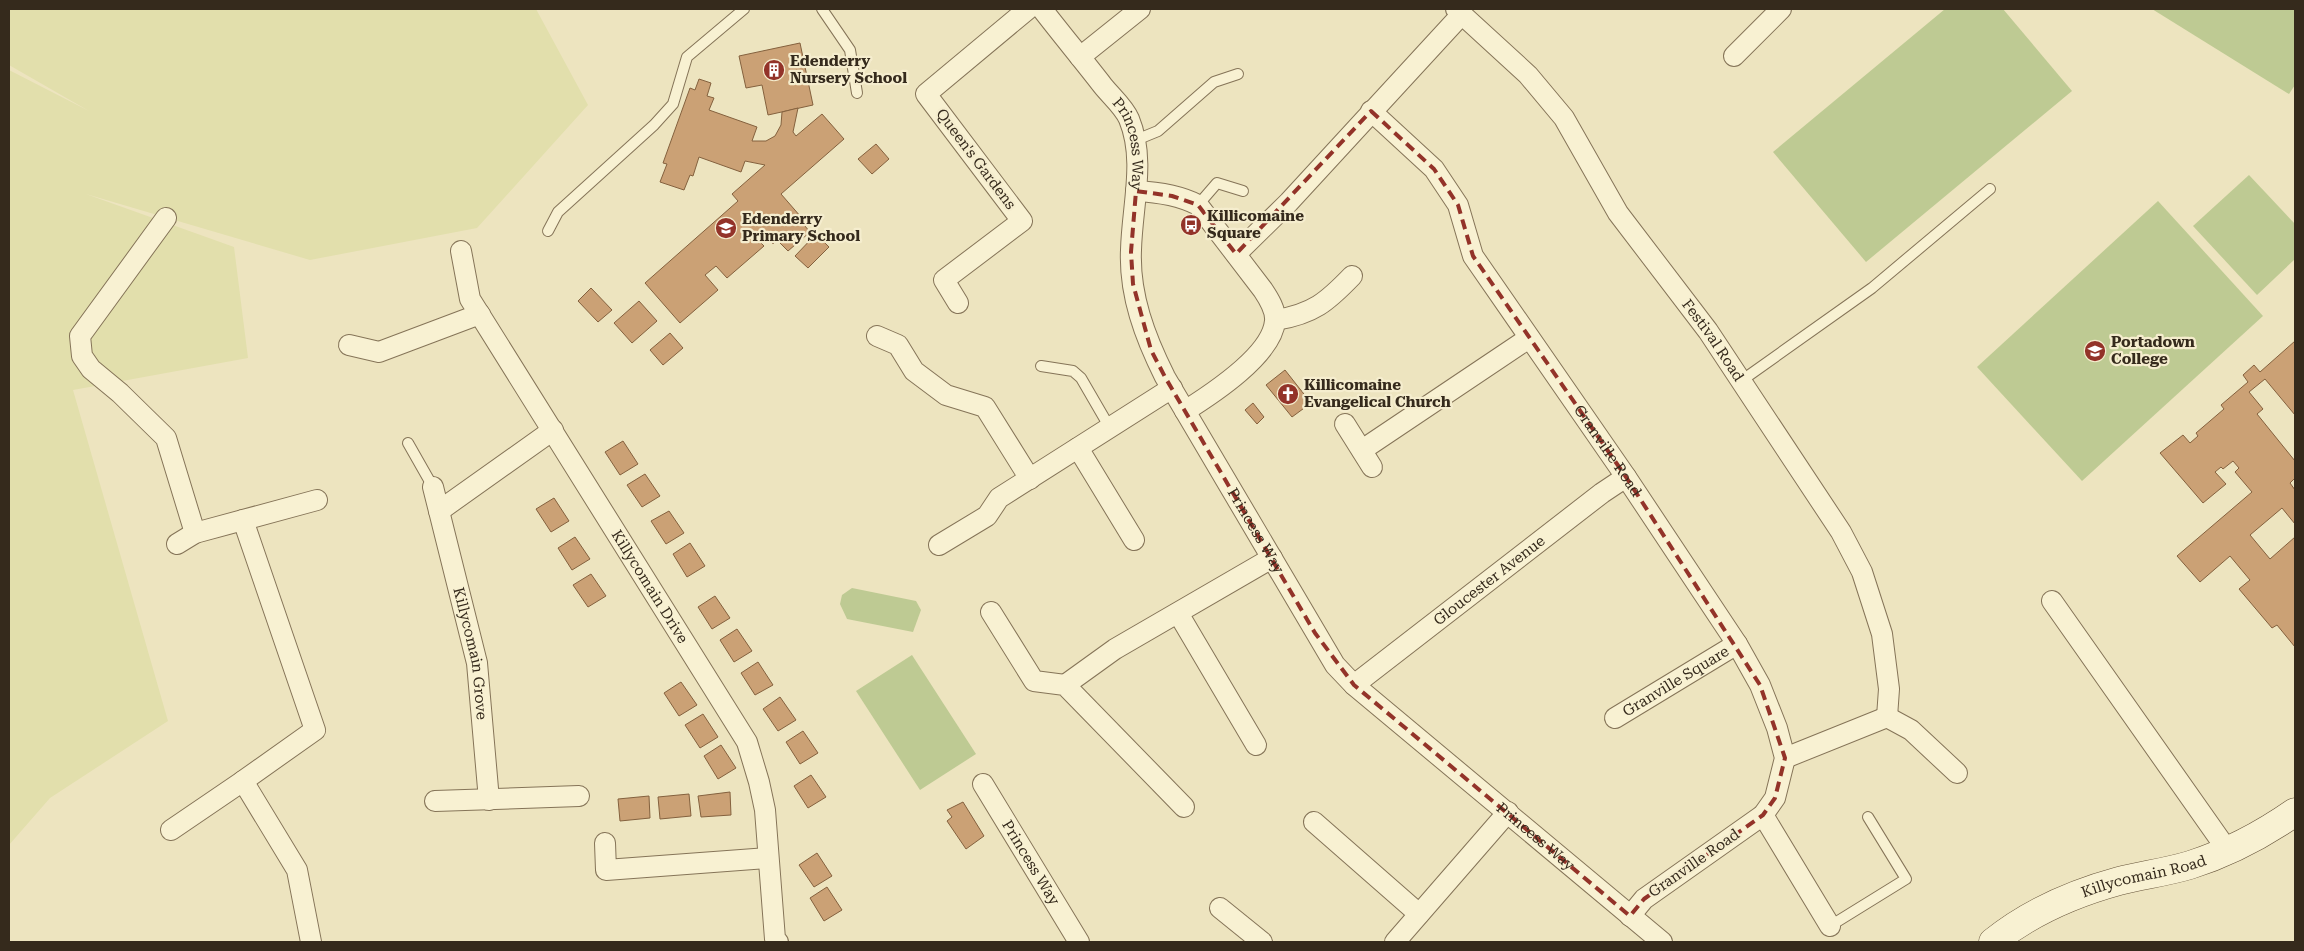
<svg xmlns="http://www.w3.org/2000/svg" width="2304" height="951" viewBox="0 0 2304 951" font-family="'Roboto Serif',serif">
<rect width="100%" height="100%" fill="#ede4bf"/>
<path fill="#e2dfac" d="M9 9H536L588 105 477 228 310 260 86 194 234 247 248 358 73 390 168 721 50 798 9 845V70L89 111 9 65Z"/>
<g fill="#beca93">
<path d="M1945 9H2003L2072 91 1866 262 1773 152Z"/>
<path d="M2152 9H2295V85L2289 94Z"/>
<path d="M2249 175 2295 224V259L2257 295 2193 226Z"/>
<path d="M2158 201 2263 316 2082 481 1977 367Z"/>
<path d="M852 588 916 601 921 610 913 632 847 619 840 604 842 595Z"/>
<path d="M912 655 976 754 920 790 856 691Z"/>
</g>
<g fill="#cba175" stroke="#84613e">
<path d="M800 43 813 105 768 115 762 85 746 88 739 56Z"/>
<path d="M699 79 711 83 707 96 714 98 709 110 757 127 752 141H766L775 136 781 125 782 112 798 108 793 132 796 136 822 114 844 139 781 194 801 217 799 219 810 232 788 251 777 240 773 244 762 231 755 237 764 246 727 278 716 266 705 275 718 290 680 323 645 283 738 201 732 194 765 165 745 161 741 172 699 157 693 176 690 175 684 190 660 182 667 164 663 163 690 88 695 90Z"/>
<path d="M876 144 889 159 872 174 858 159Z"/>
<path d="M816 234 829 247 808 268 795 256Z"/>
<path d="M591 288 612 310 598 322 578 301Z"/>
<path d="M639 301 657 321 632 343 614 323Z"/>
<path d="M670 333 683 348 663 365 650 350Z"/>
<path d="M2295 341V415L2265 379 2249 392 2263 409 2257 414 2295 461V478L2290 483 2295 490V524L2282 508 2250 535 2270 559 2295 537V647L2277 625 2272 628 2239 589 2250 580 2230 556 2200 582 2177 556 2252 492 2235 472 2239 468 2233 461 2223 469 2221 467 2215 472 2226 484 2203 503 2160 453 2183 435 2190 443 2198 436 2196 433 2224 409 2221 405 2248 382 2243 375 2254 365 2260 372Z"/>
<path d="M1285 370 1311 403 1292 417 1266 385Z"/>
<path d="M1253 403 1264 417 1257 424 1245 410Z"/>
<path d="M623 441 638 464 620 475 605 452Z"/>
<path d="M645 474 660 496 642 507 627 485Z"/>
<path d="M554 498 569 521 551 532 536 509Z"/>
<path d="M669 511 684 533 666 544 651 521Z"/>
<path d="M575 537 590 559 572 570 558 548Z"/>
<path d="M690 543 705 566 687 577 673 554Z"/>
<path d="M591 574 606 596 588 607 573 585Z"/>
<path d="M715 596 730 618 712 629 698 607Z"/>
<path d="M737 629 752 651 734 662 720 640Z"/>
<path d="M758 662 773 685 755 695 741 673Z"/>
<path d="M681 682 697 705 679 716 664 693Z"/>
<path d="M780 697 796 720 778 731 763 709Z"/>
<path d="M703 714 718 737 700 748 685 725Z"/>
<path d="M803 731 818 753 800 764 786 742Z"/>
<path d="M721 745 736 768 718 779 704 756Z"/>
<path d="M811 775 826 797 808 808 794 786Z"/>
<path d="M730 792 731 815 701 817 698 796Z"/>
<path d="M689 794 691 816 660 819 658 797Z"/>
<path d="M649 796 650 818 620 821 618 799Z"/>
<path d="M963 802 984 836 966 849 947 821 952 817 947 810Z"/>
<path d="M817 853 832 876 814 887 799 865Z"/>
<path d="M827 887 842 910 824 921 810 898Z"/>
</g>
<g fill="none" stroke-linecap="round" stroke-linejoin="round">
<g stroke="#857458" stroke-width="12">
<g id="lane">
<path d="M822 9 850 50 857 93"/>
<path d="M1136 140 1158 131 1214 82 1238 74"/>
<path d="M1198 205 1217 183 1243 191"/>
<path d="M548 231 558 212 654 125 673 104 687 57 744 9"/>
<path d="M1041 366 1073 371 1081 378 1110 428"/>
<path d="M1741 381 1872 288 1990 189"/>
<path d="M408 443 433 487"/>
<path d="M1830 926 1906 879 1868 817"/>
</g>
</g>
<g stroke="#857458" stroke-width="22">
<g id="street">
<path id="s1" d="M1042 9C1062 35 1083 60 1103 86 1111 96 1124 107 1129 119 1146 160 1132 206 1131 250 1129 295 1145 337 1165 377L1335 665 1354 685 1662 942"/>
<path id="s2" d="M1456 9 1528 75 1564 118 1618 213 1708 331 1841 532 1862 572 1882 634 1889 689 1887 717"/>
<path d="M1734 56 1781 9"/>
<path d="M1080 57 1140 9"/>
<path id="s3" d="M1371 111 1434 169 1458 205 1473 256 1626 477 1737 644 1760 685 1777 728 1785 758 1775 798 1763 815 1644 899 1630 916"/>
<path d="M1136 191C1157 192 1179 195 1198 205L1263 290C1269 299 1276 310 1275 321 1272 355 1212 394 1185 411"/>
<path d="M166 218 80 336 82 356 91 369 120 393 166 438 195 533"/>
<path id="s4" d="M461 251 470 299 747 742 759 782 765 810 775 939 778 942"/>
<path d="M1236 254 1289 202 1462 14"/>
<path d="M958 303 944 280 1022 221 926 94 1028 9"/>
<path d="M1276 320C1313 314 1327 302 1352 276"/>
<path d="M877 336 898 345 914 371 946 395 985 407 1030 479"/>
<path d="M349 345 379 352 480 314"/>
<path d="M1345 424 1372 467"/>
<path d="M1078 448 1134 540"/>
<path d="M1362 450 1529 338"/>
<path id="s5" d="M433 487 477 663 489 800"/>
<path d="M439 511 553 430"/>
<path d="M177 544 195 533 317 500"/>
<path d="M939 545 987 516 999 498 1172 388"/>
<path d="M2052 601 2228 851"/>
<path d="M991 612 1034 681 1065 685 1184 807"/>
<path d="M1178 613 1256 745"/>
<path d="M1065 685 1115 649 1272 558"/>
<path id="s6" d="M1354 685 1602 493 1626 477"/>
<path id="s7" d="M1615 718 1737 644"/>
<path d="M1785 758 1887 717 1911 730 1957 773"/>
<path d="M243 781 315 730 243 520"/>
<path id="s8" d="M983 784 1079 942"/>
<path d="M435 801 579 796"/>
<path d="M1763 815 1830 926"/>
<path d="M1314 822 1419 914"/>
<path d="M171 830 243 781 297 870 311 942"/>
<path d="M605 843 606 870 768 858"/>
<path d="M1220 908 1262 942"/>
<path d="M1395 942 1508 812"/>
</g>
</g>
<g stroke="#67553b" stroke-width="29">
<g id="secondary">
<path id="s9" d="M1993 942C2029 913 2075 893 2119 881 2143 875 2167 872 2190 865 2228 853 2262 835 2295 812"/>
</g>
</g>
<use href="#lane" stroke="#f8f1d2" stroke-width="10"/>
<use href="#street" stroke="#f8f1d2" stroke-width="20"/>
<use href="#secondary" stroke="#f8f1d2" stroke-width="28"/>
</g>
<path fill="none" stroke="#933329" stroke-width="4" stroke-dasharray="10 6" stroke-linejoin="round" d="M1371 111 1434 169 1458 205 1473 256 1626 477 1760 685 1785 758 1775 798 1763 815 1644 899 1630 916 1354 685 1315 633 1165 377 1151 350 1133 284 1131 252 1136 191 1172 196 1198 205 1236 254Z"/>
<defs>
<g id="building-disc" transform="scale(1.125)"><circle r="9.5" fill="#933329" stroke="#f5edce"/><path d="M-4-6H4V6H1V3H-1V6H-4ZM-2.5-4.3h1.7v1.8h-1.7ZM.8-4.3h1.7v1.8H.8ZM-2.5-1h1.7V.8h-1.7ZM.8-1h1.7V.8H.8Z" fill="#fff"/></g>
<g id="bus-disc" transform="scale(1.125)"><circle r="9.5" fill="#933329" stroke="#f5edce"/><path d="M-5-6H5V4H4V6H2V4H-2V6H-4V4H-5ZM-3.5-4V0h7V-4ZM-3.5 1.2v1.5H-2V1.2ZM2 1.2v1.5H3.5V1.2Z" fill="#fff"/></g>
<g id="school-disc" transform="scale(1.125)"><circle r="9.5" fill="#933329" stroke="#f5edce"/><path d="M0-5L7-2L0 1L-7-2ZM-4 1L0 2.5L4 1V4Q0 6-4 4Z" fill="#fff"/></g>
<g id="church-disc" transform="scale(1.125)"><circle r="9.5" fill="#933329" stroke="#f5edce"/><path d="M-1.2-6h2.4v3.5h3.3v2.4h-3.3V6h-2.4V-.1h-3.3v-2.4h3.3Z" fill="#fff"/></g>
</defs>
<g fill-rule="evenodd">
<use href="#building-disc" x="774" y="70"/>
<use href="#bus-disc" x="1191" y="225"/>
<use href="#school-disc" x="726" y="228"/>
<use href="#school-disc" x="2095" y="351"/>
<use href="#church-disc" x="1288" y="394"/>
</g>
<g text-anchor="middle" stroke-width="4.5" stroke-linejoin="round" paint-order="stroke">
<g font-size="15" font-weight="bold" fill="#352a1c" stroke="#f5edce" text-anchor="start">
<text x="790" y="66">Edenderry<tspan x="790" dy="17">Nursery School</tspan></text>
<text x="1207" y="221">Killicomaine<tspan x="1207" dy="17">Square</tspan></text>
<text x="742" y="224">Edenderry<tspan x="742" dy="17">Primary School</tspan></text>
<text x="2111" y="347">Portadown<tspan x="2111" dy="17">College</tspan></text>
<text x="1304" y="390">Killicomaine<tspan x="1304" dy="17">Evangelical Church</tspan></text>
</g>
<g font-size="15" fill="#352a1c" stroke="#f5edce">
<text dy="5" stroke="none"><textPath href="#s1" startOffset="165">Princess Way</textPath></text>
<text transform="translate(976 159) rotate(53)" y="5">Queen's Gardens</text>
<text dy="5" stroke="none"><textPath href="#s2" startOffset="422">Festival Road</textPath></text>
<text dy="5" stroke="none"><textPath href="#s3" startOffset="419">Granville Road</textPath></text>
<text dy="5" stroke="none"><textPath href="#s1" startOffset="584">Princess Way</textPath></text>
<text dy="5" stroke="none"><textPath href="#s6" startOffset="171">Gloucester Avenue</textPath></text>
<text dy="5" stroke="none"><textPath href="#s4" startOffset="388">Killycomain Drive</textPath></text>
<text dy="5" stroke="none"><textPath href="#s5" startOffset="171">Killycomain Grove</textPath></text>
<text dy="5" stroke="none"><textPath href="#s7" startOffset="71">Granville Square</textPath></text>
<text dy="5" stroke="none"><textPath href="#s1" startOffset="1004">Princess Way</textPath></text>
<text dy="5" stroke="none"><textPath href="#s8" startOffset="92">Princess Way</textPath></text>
<text transform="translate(1694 863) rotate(-35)" y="5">Granville Road</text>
<text dy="5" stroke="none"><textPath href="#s9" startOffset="166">Killycomain Road</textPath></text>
</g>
</g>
<rect width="2304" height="951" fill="none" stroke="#352a1c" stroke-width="20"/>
</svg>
